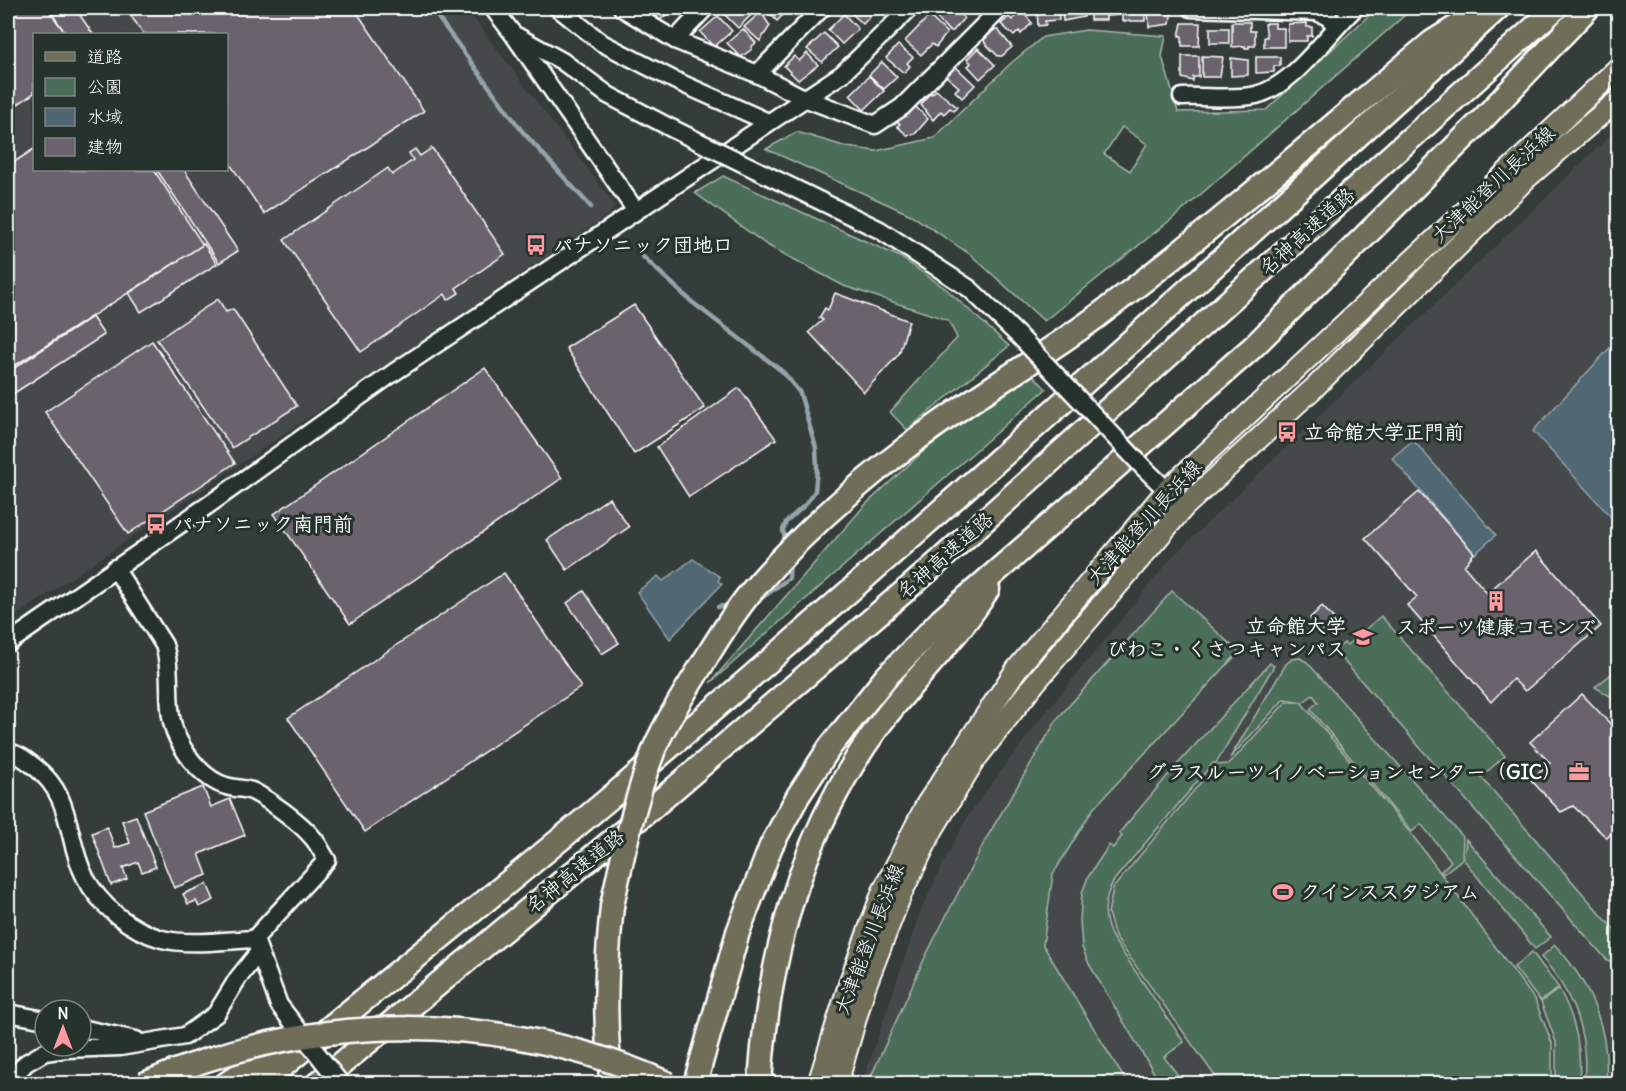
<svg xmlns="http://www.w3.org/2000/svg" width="1626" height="1091" viewBox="0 0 1626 1091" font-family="Delius,'Klee One',sans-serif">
<rect width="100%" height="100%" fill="#343d3a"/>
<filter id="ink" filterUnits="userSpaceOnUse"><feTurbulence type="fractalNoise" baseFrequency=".0167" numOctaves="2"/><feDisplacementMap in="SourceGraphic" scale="12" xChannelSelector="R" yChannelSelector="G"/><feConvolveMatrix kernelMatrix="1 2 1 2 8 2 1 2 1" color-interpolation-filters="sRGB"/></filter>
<g filter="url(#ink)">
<g fill="#44494a" fill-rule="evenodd">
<path d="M8 8H466L615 205 611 213 8 621ZM34 34H226V170H34Z"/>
<path d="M1618 128V1083L862 1084 919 915 942 866 969 814 1040 719 1173 556Z"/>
</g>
<g fill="#4c6e59" stroke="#a6b6ac" stroke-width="1.5" fill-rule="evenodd">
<path d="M1377 8H1413L1183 210 1044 321 971 255 911 215 766 149 797 132 847 147 876 151 934 138 1011 63 1043 37 1086 30 1166 36 1162 56 1178 112 1266 110ZM1122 127 1147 144 1130 171 1104 154Z"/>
<path d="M723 176 900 257 945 288 1009 346 907 430 890 412 957 338 948 320 844 286 767 245 695 193Z"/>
<path d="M1031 373 1046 389 710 683 865 505 927 448Z"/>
<path d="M1172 591 1239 652 1093 809 1053 874 1043 945 1127 1083H868L926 955 987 837 1058 718Z"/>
<path d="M1381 616 1505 756 1481 777 1618 934V964L1607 960 1335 651 1344 643 1347 645Z"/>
<path d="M1300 658 1307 662 1463 837 1462 859 1443 874 1441 871 1451 861 1421 824 1412 832 1310 709 1318 702 1313 695 1303 702 1284 699 1230 758 1286 664 1292 659Z"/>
<path d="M1270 663 1274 666 1216 763H1213L1115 879C1103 898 1102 917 1112 937L1184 1042 1164 1057 1184 1083H1160L1089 964 1082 947 1080 920 1082 893 1088 877 1109 845 1113 848 1122 836 1119 833 1175 767Z"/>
<path d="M1618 669V701L1595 687Z"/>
<path d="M1286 702H1301L1413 836 1535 1000 1552 1043V1083H1220L1115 937 1108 913 1113 888 1215 765 1229 764Z"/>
<path d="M1466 839 1551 937 1535 949 1464 860Z"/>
<path d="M1555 945C1591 983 1610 1031 1606 1083H1584C1589 1036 1573 992 1541 957Z"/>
<path d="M1532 952 1559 988 1540 1001 1514 967Z"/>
<path d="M1559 989C1576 1019 1582 1050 1579 1083H1556V1042L1541 1002Z"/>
</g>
<g fill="#4f6773" stroke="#95a4ab" stroke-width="1.5">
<path d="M1618 339V522L1611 517 1533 431Z"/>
<path d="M1413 440 1496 535 1475 554 1392 458Z"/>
<path d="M693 559 720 577 718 581 722 584 670 639 637 592 658 576 663 581Z"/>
</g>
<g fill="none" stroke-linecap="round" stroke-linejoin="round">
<g stroke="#95a4ab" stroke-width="4.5">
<path d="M431 8 522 131 591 207"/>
<path d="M641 255 692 302 783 372 800 393 816 448 817 468 815 491 805 505 786 522 783 530 786 544"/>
<path d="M756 600 762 598 789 578 790 561"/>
<path d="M718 607 733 604"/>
</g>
</g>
<g fill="#6b646e" stroke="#fff" stroke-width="1.5">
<path d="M8 8H47L66 34H34V93L8 111Z"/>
<path d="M48 8H75L93 34H66Z"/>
<path d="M125 8H354L424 111 264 214 226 158V34H144Z"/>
<path d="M651 8H675L660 20 651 11Z"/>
<path d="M718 8H743L751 15 738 28Z"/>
<path d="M764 8H790L777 21Z"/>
<path d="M852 8H878L863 24 849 11Z"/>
<path d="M938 8H962L964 9 960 13 964 18 953 31H949L932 13Z"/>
<path d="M1037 8H1058L1059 20 1045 21 1046 25 1038 26Z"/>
<path d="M1062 8H1082L1084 17 1063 21Z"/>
<path d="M1090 8H1118V15L1106 16V20H1090Z"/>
<rect x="1122" y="8" width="23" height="13"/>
<path d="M1148 8H1172L1170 24 1149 27Z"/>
<path d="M1021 10 1032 23 1021 34 1019 31 1014 36 1001 24 1009 17 1012 20Z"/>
<path d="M761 12 770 26 760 41 744 27Z"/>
<path d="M844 14 858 29 842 44 828 30Z"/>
<path d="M718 16 732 31 714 47 700 32Z"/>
<path d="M929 16 947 33 936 47 932 44 921 55 905 41Z"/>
<path d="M1232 22H1250V31H1255V46H1249V48H1245V46L1232 47Z"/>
<path d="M1182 23H1200L1199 46H1182V36H1179Z"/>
<path d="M1267 23H1275V28H1284V47H1264V37H1267L1265 24Z"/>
<path d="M1307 23V27H1312V36H1307V41H1288V24Z"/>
<rect x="1210" y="28" width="19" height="15"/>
<path d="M743 29 756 43 751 47 752 49 741 57 727 43Z"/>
<path d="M994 30H998L1012 47 1002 56H998L985 43 984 40Z"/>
<path d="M824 33 838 47 822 62 807 49Z"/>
<path d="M898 45 913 57 907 63 910 66 904 73 886 58Z"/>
<path d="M978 48 995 65 980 79 968 66 971 63 967 59Z"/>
<path d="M807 53 818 65 798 80 784 66 794 56 799 61Z"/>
<path d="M1182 56H1199V77H1193V81L1182 78Z"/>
<path d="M1202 56 1223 57 1220 77H1202Z"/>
<path d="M1256 57H1280V66H1274V72L1256 73Z"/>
<path d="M1231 58 1248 60V75L1231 76Z"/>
<path d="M882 62 897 77 884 89 869 75Z"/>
<path d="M955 66 975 85 962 98 955 91 959 87 946 76Z"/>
<path d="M869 76 884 91 864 110 850 95Z"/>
<path d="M936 90 957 107 954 111 950 108 944 114 941 111 933 120 921 105 930 92 932 94Z"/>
<path d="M914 105 928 119 915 134 907 135 897 126 900 124 897 122Z"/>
<path d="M432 148 505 254 456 288 459 293 448 300 445 294 361 352 284 240 388 168 392 175 413 160 409 153 415 149 420 156Z"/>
<path d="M34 149V170H154L203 245 8 370V166Z"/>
<path d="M157 170H184L238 251 219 263Z"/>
<path d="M204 244 217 264 141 312 129 293Z"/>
<path d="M835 293 909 321 899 354 864 392 809 332 823 320 819 318 825 308 828 310Z"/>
<path d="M218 299 226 312 233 309 297 406 232 448 157 340Z"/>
<path d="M634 305 705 408 634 454 566 348Z"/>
<path d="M92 317 104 335 8 397V372Z"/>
<path d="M152 341 235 463 128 534 45 412Z"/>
<path d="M485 368 562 478 350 624 274 514Z"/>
<path d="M739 388 776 439 689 497 657 447Z"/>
<path d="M1419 492 1474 553 1464 566 1487 593 1536 551 1601 626 1525 691 1513 679 1491 702 1407 605 1417 597 1365 538Z"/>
<path d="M609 498 629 527 567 570 547 540Z"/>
<path d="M504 573 581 687 365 832 288 718Z"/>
<path d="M584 591 619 643 602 654 567 603Z"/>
<path d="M1322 606 1338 623 1326 635 1310 618Z"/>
<path d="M1582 694 1618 732V826L1607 838 1573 806 1561 812 1531 780 1550 763 1530 742Z"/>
<path d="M203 787 211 807 230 799 245 835 199 854 207 875 174 888 143 811Z"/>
<path d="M136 816 156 867 142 872 138 862 123 868 127 879 111 885 92 833 107 827 115 848 130 843 122 821Z"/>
<path d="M207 884 214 900 199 907 196 901 188 904 183 894Z"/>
</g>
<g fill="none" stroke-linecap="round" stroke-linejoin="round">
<g stroke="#fff" stroke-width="21">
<g id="minor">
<path d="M493 8 513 34 562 61 608 95 671 128"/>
<path d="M558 8 602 43 674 80 768 122"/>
<path d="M622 8 675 40 757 74 804 98 875 125 902 107 1001 8"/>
<path d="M1191 8 1317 12 1328 17 1336 26"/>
<path d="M515 37 636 211"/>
<path d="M675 40 705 8"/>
<path d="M757 74 822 8"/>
<path d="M1182 97C1206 96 1234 100 1256 95 1295 85 1327 34 1355 8"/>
<path d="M773 178 880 230 970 289 1024 341"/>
<path d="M1143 467 1184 507"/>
<path d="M8 643 214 501 393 373 842 74 910 8"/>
<path d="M8 752C19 754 26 760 35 767 74 797 65 838 85 877 100 906 130 930 162 939 188 946 227 940 254 939L327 860C322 853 318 843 312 837 301 823 269 800 254 792 246 788 235 789 226 786 205 780 188 759 178 739 163 709 174 675 164 645L115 568"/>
<path d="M257 945 279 1005"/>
<path d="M8 1013 45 1020"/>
<path d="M81 1028 136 1040"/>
<path d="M8 1083 26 1063 45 1052 65 1049 120 1047 185 1036 216 1014 238 978 259 952"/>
</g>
</g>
<g stroke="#fff" stroke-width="24">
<g id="major">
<path d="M818 1084 850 981 883 891 926 805 1016 670 1167 490 1618 68"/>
<path d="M837 1084 865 987 902 892 933 829 974 761 1034 684 1184 507 1314 388 1527 178 1618 100"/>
</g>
</g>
<g stroke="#fff" stroke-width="27">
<g id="highway">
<path d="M915 441C973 397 1036 361 1095 318 1211 231 1321 135 1432 42L1469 19"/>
<path d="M226 1084 291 1038"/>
<path d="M261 1084C382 984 505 887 624 786 921 533 1210 271 1498 8"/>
<path d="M317 1084 654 806 927 572 1556 8"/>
<path d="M612 1084C603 1024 606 965 612 906"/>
<path d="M695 1084 738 932 771 846 798 796 830 747 886 677 941 620 1252 348 1481 121 1588 8"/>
<path d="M760 1084C768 956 801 833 877 728 912 680 957 640 988 589"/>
</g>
</g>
<use href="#minor" stroke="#26332d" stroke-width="16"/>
<use href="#major" stroke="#706e59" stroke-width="20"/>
<use href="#highway" stroke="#706e59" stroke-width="22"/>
<g stroke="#fff" stroke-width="21" stroke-linecap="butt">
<g id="minor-bridge">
<path d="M671 128 773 178"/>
<path d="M1024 341 1143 467"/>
<path d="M279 1005 341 1084"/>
</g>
</g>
<g stroke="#fff" stroke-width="27" stroke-linecap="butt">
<g id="highway-bridge">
<path d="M612 906C623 853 635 798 655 747 667 720 684 693 700 668 716 642 731 616 751 592 800 535 855 486 915 441"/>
<path d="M144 1084C311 1010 501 1009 669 1084"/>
</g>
</g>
<use href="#minor-bridge" stroke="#26332d" stroke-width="16"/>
<use href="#highway-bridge" stroke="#706e59" stroke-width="22"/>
</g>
</g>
<defs>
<g id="bus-bare" transform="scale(1.62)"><path d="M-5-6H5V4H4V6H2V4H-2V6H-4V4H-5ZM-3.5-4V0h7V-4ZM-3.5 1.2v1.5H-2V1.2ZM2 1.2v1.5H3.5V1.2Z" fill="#ff9aa2" stroke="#26332d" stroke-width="2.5" paint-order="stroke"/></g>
<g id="building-bare" transform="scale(1.62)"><path d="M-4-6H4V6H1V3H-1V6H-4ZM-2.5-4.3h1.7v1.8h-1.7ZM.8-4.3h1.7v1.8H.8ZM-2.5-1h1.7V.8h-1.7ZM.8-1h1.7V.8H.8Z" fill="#ff9aa2" stroke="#26332d" stroke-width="2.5" paint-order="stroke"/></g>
<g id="university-bare" transform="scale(1.62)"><path d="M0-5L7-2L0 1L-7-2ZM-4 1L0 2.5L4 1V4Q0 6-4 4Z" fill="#ff9aa2" stroke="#26332d" stroke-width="2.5" paint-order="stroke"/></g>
<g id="office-bare" transform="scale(1.62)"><path d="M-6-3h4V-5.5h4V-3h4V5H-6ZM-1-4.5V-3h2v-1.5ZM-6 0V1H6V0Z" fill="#ff9aa2" stroke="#26332d" stroke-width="2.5" paint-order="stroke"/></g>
<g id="stadium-bare" transform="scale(1.62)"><path d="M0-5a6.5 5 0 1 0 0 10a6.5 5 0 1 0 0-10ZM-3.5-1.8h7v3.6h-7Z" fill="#ff9aa2" stroke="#26332d" stroke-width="2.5" paint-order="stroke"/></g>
</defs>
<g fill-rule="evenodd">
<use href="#bus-bare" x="536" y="245"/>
<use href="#bus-bare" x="1287" y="432"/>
<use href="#bus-bare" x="156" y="524"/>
<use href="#building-bare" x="1496" y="601"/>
<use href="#university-bare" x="1363" y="637"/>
<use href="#office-bare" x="1579" y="772"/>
<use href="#stadium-bare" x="1283" y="892"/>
</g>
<g text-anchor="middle" stroke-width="6" stroke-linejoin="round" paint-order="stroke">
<g font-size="20" fill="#fff" stroke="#26332d">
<text transform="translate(1493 184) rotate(-43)" y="7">大津能登川長浜線</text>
<text transform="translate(1307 231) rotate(-42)" y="7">名神高速道路</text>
<text transform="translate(1144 522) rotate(-48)" y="7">大津能登川長浜線</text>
<text transform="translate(945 555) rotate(-41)" y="7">名神高速道路</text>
<text transform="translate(575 871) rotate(-39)" y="7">名神高速道路</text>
<text transform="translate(869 939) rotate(-69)" y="7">大津能登川長浜線</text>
</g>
<g font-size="20" font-weight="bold" fill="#fff" stroke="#26332d" text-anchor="start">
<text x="553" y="252">パナソニック団地口</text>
<text x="1304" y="439">立命館大学正門前</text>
<text x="173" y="531">パナソニック南門前</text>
<text x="1346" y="633" text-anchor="end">立命館大学<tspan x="1346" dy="23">びわこ・くさつキャンパス</tspan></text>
<text x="1496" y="634" text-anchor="middle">スポーツ健康コモンズ</text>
<text x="1562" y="779" text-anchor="end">グラスルーツイノベーションセンター（GIC）</text>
<text x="1300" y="899">クインススタジアム</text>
</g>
</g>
<rect width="1626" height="1091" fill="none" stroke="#26332d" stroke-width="30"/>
<rect x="15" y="15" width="1596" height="1061" fill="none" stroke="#fff" stroke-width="2" filter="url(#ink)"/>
<rect x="33" y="33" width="195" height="138" fill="#26332d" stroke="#7d8581" stroke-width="1.5"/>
<rect x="45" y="52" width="30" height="9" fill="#706e59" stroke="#7d8581" stroke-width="1.5"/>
<text x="87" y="63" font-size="18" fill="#ffffff">道路</text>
<rect x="45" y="78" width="30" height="18" fill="#4c6e59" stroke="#7d8581" stroke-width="1.5"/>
<text x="87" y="93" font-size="18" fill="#ffffff">公園</text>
<rect x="45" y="108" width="30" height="18" fill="#4f6773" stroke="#7d8581" stroke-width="1.5"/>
<text x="87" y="123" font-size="18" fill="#ffffff">水域</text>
<rect x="45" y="138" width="30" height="18" fill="#6b646e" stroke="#7d8581" stroke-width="1.5"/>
<text x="87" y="153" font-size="18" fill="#ffffff">建物</text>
<g transform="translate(63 1028)"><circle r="28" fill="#26332d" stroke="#7d8581" stroke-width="1.5"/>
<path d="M0-4.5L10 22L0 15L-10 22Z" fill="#ff9aa2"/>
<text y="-9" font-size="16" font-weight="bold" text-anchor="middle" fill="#ffffff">N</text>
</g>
</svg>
